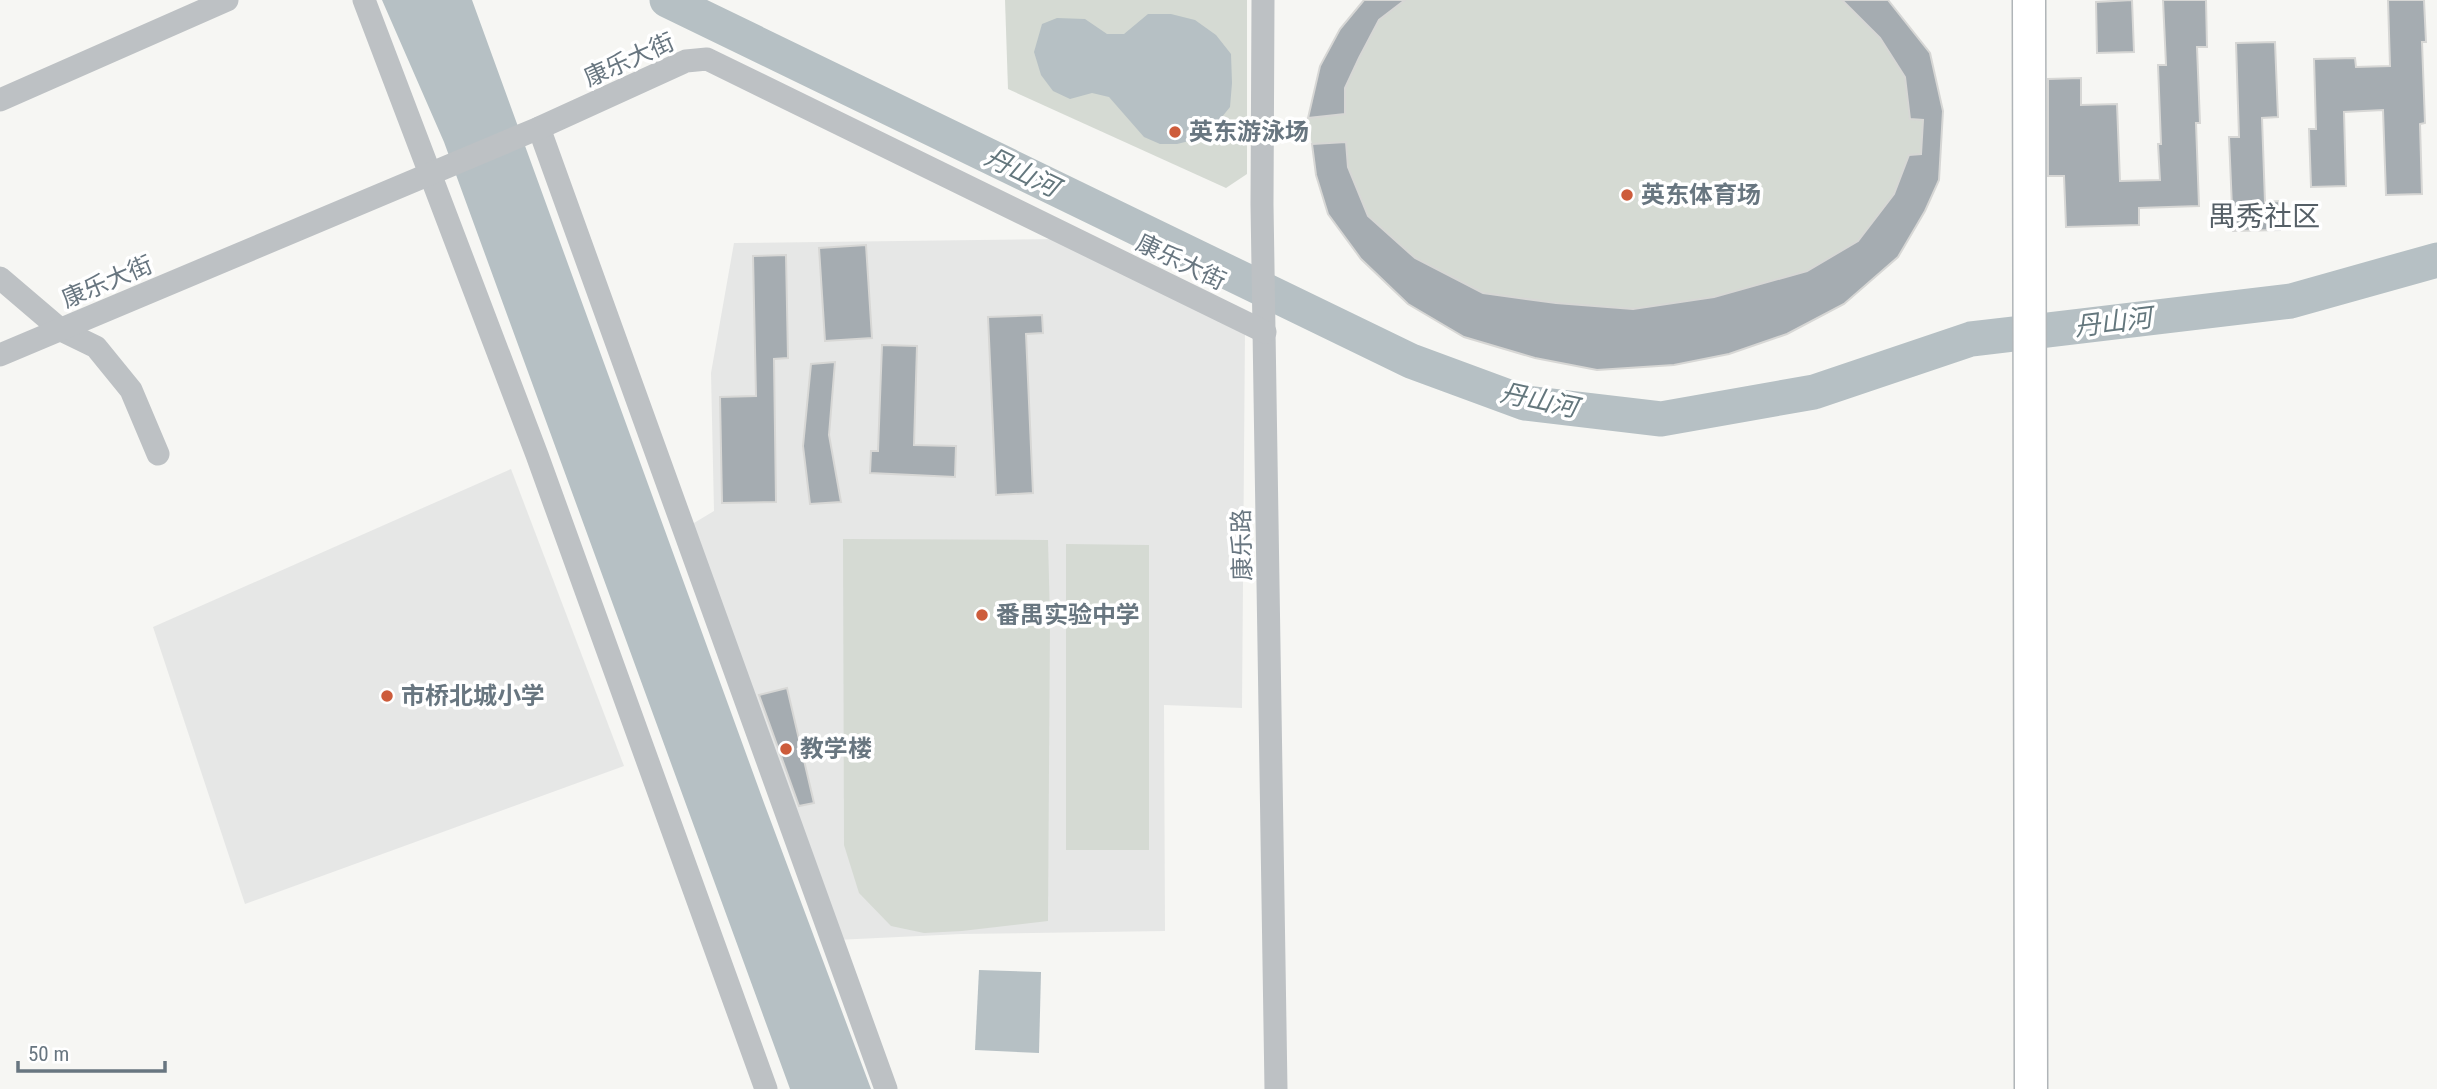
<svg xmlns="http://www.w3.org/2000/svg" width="2437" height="1089" viewBox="0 0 2437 1089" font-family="'Roboto Condensed','Noto Sans SC',sans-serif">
<rect width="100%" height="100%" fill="#f6f6f3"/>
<g fill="#e6e7e6">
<path d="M1060 239 1245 331 1242 708 1164 705 1165 931 961 934 836 940 689 526 714 511 711 373 734 243Z"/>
<path d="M511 469 624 766 245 904 153 627Z"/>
</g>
<g fill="#d5dad3">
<path d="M1005 0H1247V174L1226 188 1008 89Z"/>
<path d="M1364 0H1888L1930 53 1939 180 1925 211 1898 257 1844 304 1787 334 1729 354 1674 365 1597 370 1535 358 1464 337 1408 304 1361 259 1328 214 1316 175 1308 118Z"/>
<path d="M843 539 1048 540 1050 619 1048 921 962 931 924 933 891 926 859 893 844 845Z"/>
<path d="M1066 544 1149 545V850H1066Z"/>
</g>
<g fill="#b6c0c4">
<path d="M382 0H472L764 803 871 1089H790L444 142Z"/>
<path d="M1148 14H1171L1195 20 1216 35 1231 54 1232 83 1230 107 1213 128 1201 138 1177 144H1160L1144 137 1109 97 1092 93 1070 99 1053 91 1041 75 1034 52 1042 24 1057 18 1085 19 1107 34H1124Z"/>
<path d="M979 970 1041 972 1039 1053 975 1050Z"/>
</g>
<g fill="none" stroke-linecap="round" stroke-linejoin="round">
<path stroke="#b6c0c4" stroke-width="35" d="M667 0 1411 361 1525 403 1661 419 1814 392 1971 339 2291 301 2437 260"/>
</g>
<g fill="#a5acb1" stroke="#d7d7d5" stroke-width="2">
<path d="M1364 0H1405L1379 20 1359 58 1345 88V114L1308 118 1320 66 1340 29Z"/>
<path d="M1842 0H1888L1930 53 1943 111 1939 180 1925 211 1898 257 1844 304 1787 334 1729 354 1674 365 1597 370 1535 358 1464 337 1408 304 1361 259 1328 214 1316 175 1312 144 1346 142 1348 167 1368 216 1415 258 1483 293 1556 303 1633 309 1714 297 1807 271 1858 241 1894 194 1909 155 1921 154 1923 120 1910 119 1905 77 1880 38Z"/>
<path d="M2132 0 2134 52 2097 53 2096 2Z"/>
<path d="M2163 0H2206L2207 47H2197L2200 123H2196L2199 206 2139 208V225L2066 227 2064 176H2048V79L2081 78V105L2117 104 2120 181 2160 180 2158 144H2161L2158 65H2166Z"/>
<path d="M2388 0H2424L2426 42H2422L2425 123 2420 124 2422 194 2386 195 2383 110 2344 112 2346 186 2311 187 2309 129H2316L2314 59 2355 58 2356 67 2390 66Z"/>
<path d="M2275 42 2278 117 2262 118 2265 202 2279 201 2280 230 2233 231 2229 137H2239L2236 43Z"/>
<path d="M866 245 872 338 825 341 819 248Z"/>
<path d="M786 255 788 358 774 359 776 502 722 503 720 397 756 396 753 256Z"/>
<path d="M1042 315 1043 333 1026 334 1033 493 996 495 988 317Z"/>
<path d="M882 345 917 346 914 445 956 446 955 477 870 473 871 451H878Z"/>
<path d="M835 362 829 435 841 502 810 504 803 446 811 364Z"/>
<path d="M787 688 814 803 799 806 759 695Z"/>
</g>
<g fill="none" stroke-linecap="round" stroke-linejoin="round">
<g stroke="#b0b5b8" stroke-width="35">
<path id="secondary" d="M2029 0 2031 1089"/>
</g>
<g stroke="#bdc1c4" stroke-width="23">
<path d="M364 0 537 455 766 1089"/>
<path d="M1263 0 1262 204 1276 1089"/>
<path d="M0 100 227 0"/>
<path d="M539 128 886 1089"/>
<path d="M0 278 61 330 96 347 131 390 158 454"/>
<path d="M0 355 539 128 686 61 707 59 1265 332"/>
</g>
<use href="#secondary" stroke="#fff" stroke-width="32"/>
</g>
<g fill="#cd5c3b" stroke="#fff" stroke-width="2.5">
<circle cx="1175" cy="132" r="7"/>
<circle cx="1627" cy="195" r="7"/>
<circle cx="982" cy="615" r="7"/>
<circle cx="387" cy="696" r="7"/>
<circle cx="786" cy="749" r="7"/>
</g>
<g text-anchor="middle" stroke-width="7" stroke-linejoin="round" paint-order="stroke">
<g font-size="24" fill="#687680" stroke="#fff">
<text transform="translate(629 60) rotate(-24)" y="8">康乐大街</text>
<text transform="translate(1181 262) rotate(26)" y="8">康乐大街</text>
<text transform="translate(107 282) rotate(-23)" y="8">康乐大街</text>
<text transform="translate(1242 545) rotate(-91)" y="8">康乐路</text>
</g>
<g font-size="24" font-weight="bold" fill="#687680" stroke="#fff" text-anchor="start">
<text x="1189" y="140">英东游泳场</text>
<text x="1641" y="203">英东体育场</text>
<text x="996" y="623">番禺实验中学</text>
<text x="401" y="704">市桥北城小学</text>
<text x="800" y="757">教学楼</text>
</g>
<g font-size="26" font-style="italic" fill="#64777d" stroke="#fff">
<text transform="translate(1022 172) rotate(26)" y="9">丹山河</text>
<text transform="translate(2113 322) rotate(-7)" y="9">丹山河</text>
<text transform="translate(1539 400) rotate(12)" y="9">丹山河</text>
</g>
<g font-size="28" fill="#555f66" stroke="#fff">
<text x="2264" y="226">禺秀社区</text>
</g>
</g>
<path d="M18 1061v10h147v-10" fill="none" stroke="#687680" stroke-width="3.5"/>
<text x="28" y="1061" font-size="21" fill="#687680" stroke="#ffffff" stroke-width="5" paint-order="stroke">50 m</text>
</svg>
